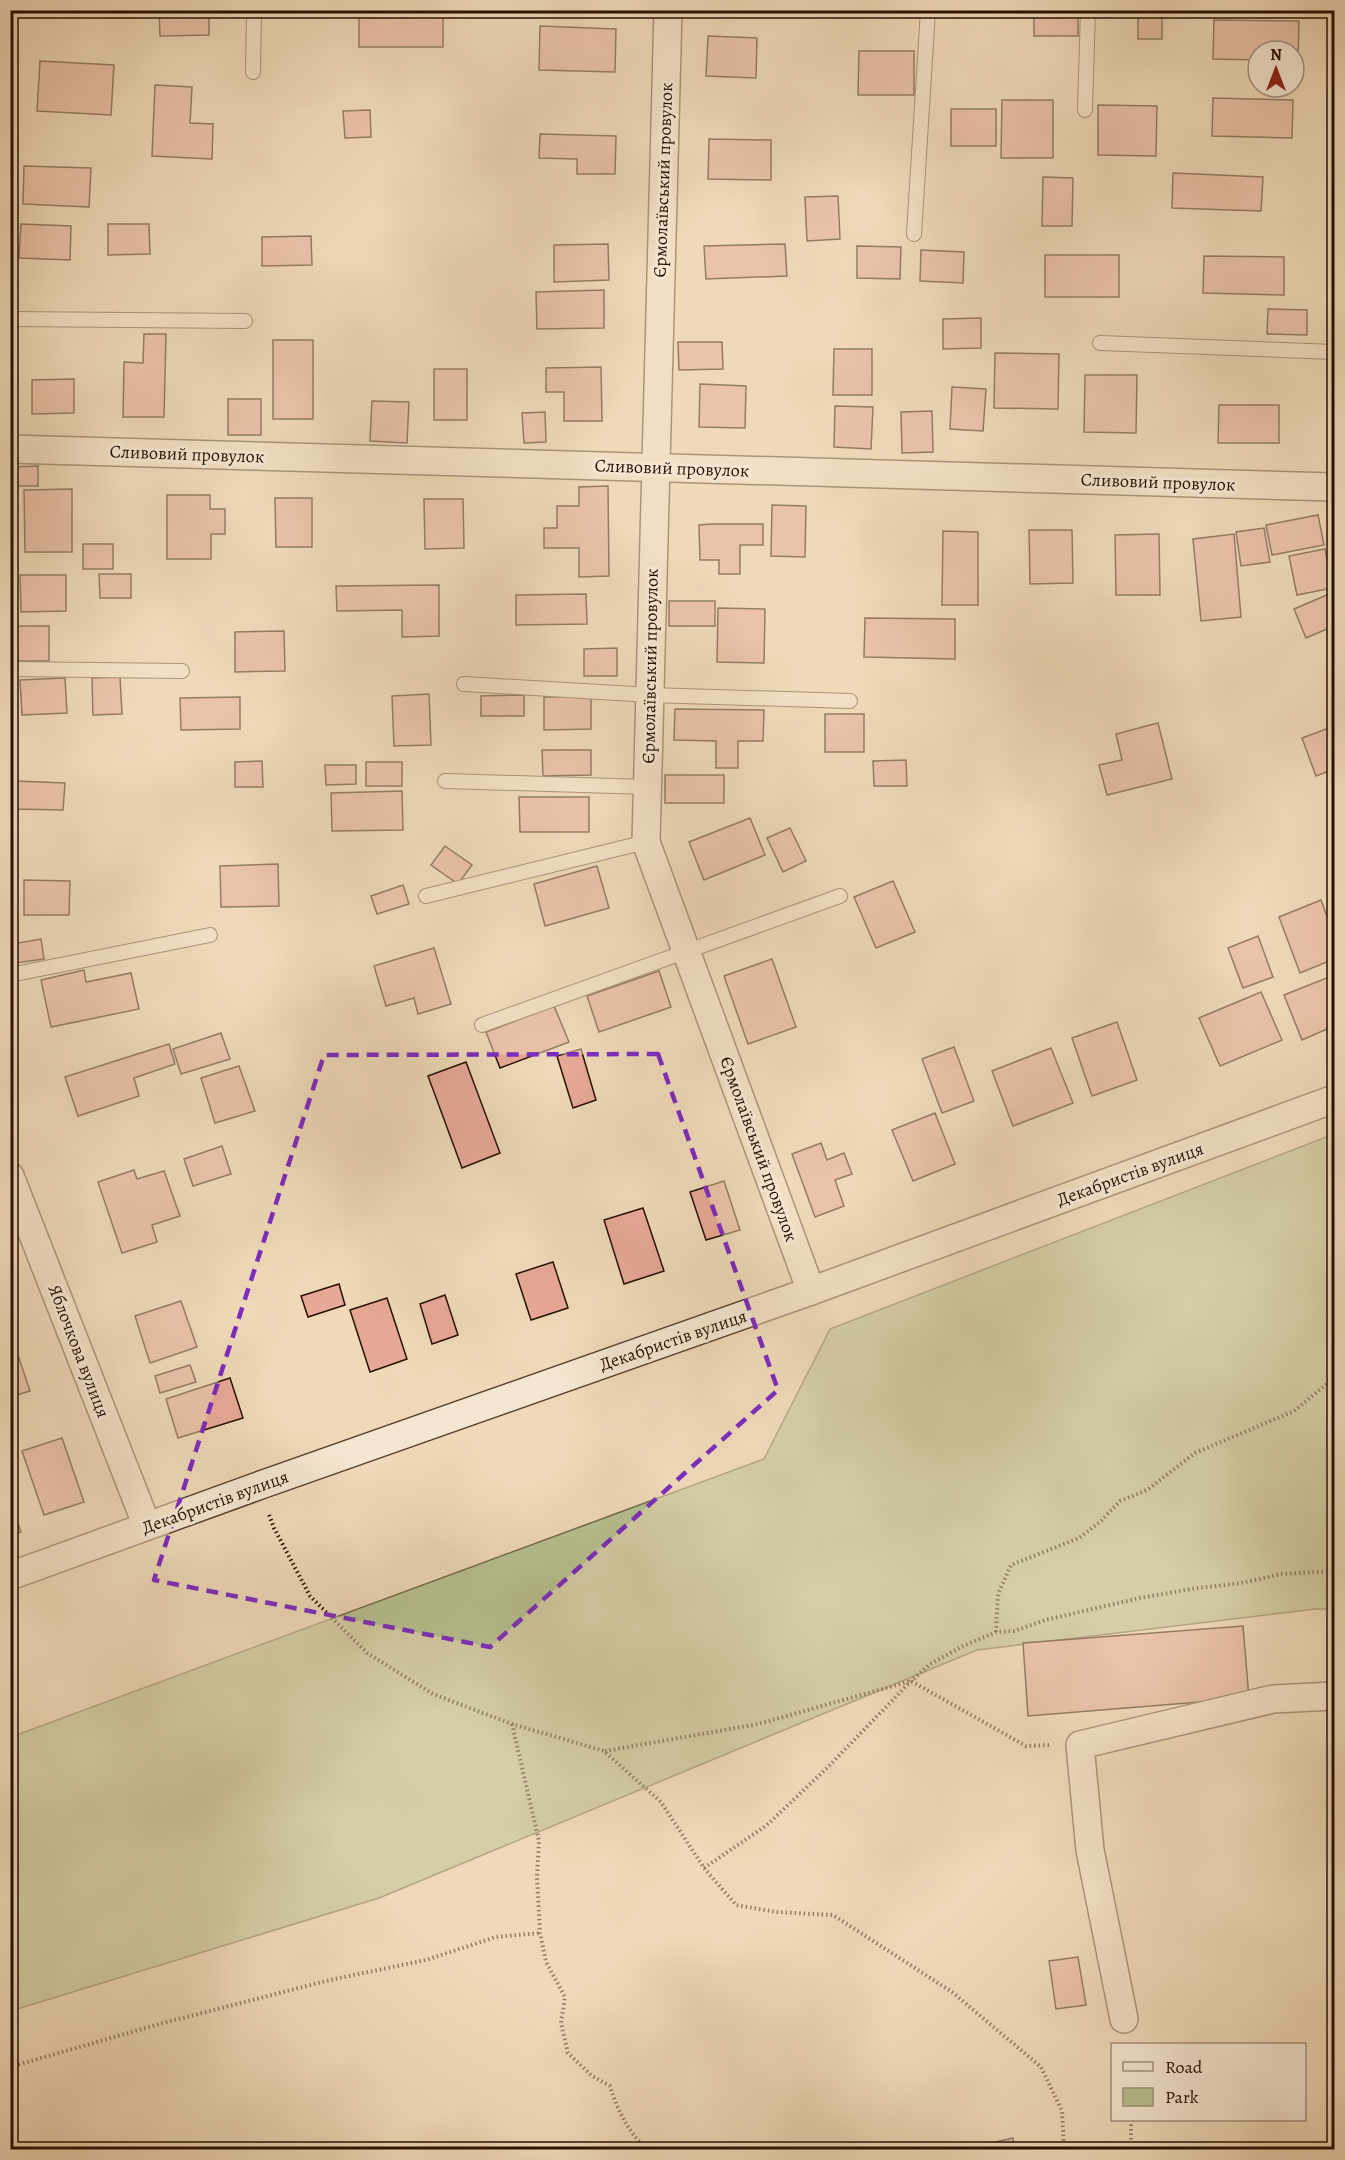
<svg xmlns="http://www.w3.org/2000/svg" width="1345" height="2160" viewBox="0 0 1345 2160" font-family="Alegreya,serif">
<rect width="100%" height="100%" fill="#efd9b8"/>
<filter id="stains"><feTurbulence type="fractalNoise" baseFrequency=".00333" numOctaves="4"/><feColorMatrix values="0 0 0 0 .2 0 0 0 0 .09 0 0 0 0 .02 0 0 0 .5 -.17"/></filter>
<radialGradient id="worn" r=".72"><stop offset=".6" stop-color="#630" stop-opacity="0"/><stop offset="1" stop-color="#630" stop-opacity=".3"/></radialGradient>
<path fill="#b7c090" stroke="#6f6848" stroke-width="1.5" d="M1334 1134V1609H1315L977 1650 379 1898 11 2011V1737L764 1459 830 1329Z"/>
<g fill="#e7a997" stroke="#270f00" stroke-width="1.5">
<path d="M159 10H209V35L160 36Z"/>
<rect x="359" y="10" width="84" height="37"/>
<path d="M471 10H509V14L471 15Z"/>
<rect x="962" y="10" width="43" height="7"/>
<rect x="1034" y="10" width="44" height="26"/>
<rect x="1138" y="10" width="24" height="29"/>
<path d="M1214 20 1299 21 1298 61 1294 60V51H1258V60L1213 59Z"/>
<path d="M540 26 616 29 615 72 539 70Z"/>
<path d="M708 36 757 38 756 78 706 76Z"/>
<path d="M859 51H914V95H858Z"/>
<path d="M40 61 114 65 111 115 37 111Z"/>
<path d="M155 85 192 87 190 123 213 124 212 159 152 156Z"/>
<path d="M1213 98 1293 100 1292 138 1212 136Z"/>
<path d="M1002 100H1053V158H1001Z"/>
<path d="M1098 105 1157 106 1156 156 1098 155Z"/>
<rect x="951" y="109" width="45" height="37"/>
<path d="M370 110 371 137 345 138 343 111Z"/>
<path d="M540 134 616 136 615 174H577V159L539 158Z"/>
<path d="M709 139 771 140V180L708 179Z"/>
<path d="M24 166 91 168 89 207 23 204Z"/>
<path d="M1173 173 1263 177 1261 211 1172 208Z"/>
<path d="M1043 177 1073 178 1072 226H1042Z"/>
<path d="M838 196 840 239 807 241 805 197Z"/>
<path d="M21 224 71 226 70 260 19 258Z"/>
<path d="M108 224H149L150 254 108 255Z"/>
<path d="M311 236 312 265 262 266V237Z"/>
<path d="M608 244 609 280 554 282V245Z"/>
<path d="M785 244 787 276 706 279 704 246Z"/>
<path d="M857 246 901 247 900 279 857 278Z"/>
<path d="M921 250 964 252 963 283 920 281Z"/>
<rect x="1045" y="255" width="74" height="42"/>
<path d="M1204 256 1284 257V295L1203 293Z"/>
<path d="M604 290V328L537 329 536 292Z"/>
<path d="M1268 309 1307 310V335L1267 334Z"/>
<path d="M981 318V348L943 349V319Z"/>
<path d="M144 334H166L164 417H123L124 362 143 363Z"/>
<rect x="273" y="340" width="40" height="79"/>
<path d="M678 342H722L723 369 679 370Z"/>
<path d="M834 349H872V395H833Z"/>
<path d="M995 353 1059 354 1058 409 994 408Z"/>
<path d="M601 367 602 421H564V392H546V368Z"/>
<rect x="434" y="369" width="33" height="51"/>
<path d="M1085 375H1137L1136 433 1084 432Z"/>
<path d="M74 379V413L32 414V380Z"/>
<path d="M700 384 746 386 745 428 699 427Z"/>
<path d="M952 387 986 389 983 431 950 429Z"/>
<rect x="228" y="399" width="33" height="36"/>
<path d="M372 401 409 402 407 443 370 441Z"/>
<path d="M1219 405H1279V443H1218Z"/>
<path d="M835 406 873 407 871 449 834 447Z"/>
<path d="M932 411 933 452 902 453 901 412Z"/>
<path d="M545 412 546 442 524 443 522 413Z"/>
<path d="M38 466V486H10V467Z"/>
<path d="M608 486 609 576 579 577V548H544V528H557V506H579V487Z"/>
<path d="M72 489V552H25L24 490Z"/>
<path d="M167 495H210V509H225V534H211V559H167Z"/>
<path d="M275 498H312V547H276Z"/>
<path d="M424 499H463L464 548 425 549Z"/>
<path d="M772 505 806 506 805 557 771 556Z"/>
<path d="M1318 515 1324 545 1272 555 1266 525Z"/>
<path d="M712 524H763V545H740V574H719V560H700L699 525Z"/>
<path d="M1264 528 1270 562 1241 566 1236 532Z"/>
<path d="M1029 530H1072L1073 583 1030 584Z"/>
<path d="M943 531 978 532V605H942Z"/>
<path d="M1159 534 1160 595H1116L1115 535Z"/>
<path d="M1234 534 1241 617 1201 621 1193 539Z"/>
<rect x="83" y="544" width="30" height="25"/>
<path d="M1325 549 1332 588 1297 595 1289 556Z"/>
<path d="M99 574H131V598H100Z"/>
<path d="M20 575H66V611L21 612Z"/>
<path d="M439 585V636L402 637V610L337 611 336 586Z"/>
<path d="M1334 592V626L1306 638 1294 609Z"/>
<path d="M586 594 587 624 516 625V595Z"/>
<rect x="669" y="601" width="46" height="25"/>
<path d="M718 608 765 609 764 663 717 662Z"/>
<path d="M865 618 955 619V659L864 657Z"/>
<rect x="10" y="626" width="39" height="35"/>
<path d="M284 631 285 671 235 672V632Z"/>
<path d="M617 648V676H584V649Z"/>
<path d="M120 677 122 714 93 715 92 678Z"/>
<path d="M65 678 67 713 22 715 20 680Z"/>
<path d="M429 694 431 745 394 746 392 696Z"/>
<path d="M524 695V716H481V696Z"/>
<path d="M591 696V729L544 730V697Z"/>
<path d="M240 697V729L181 730 180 698Z"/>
<path d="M675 709 764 710 763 741H738V768H716V741L674 740Z"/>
<rect x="825" y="714" width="39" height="38"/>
<path d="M1158 723 1172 779 1107 795 1099 765 1122 760 1116 734Z"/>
<path d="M1334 726V769L1316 776 1302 738Z"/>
<path d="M542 750H591V775L543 776Z"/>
<path d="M906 760 907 786H874L873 761Z"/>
<path d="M262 761 263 787H235V762Z"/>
<rect x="366" y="762" width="36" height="24"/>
<path d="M325 765H356V784L326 785Z"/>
<rect x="665" y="775" width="59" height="28"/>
<path d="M15 781 65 783 63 810 13 809Z"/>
<path d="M402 791 403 830 332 831 331 793Z"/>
<path d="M519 797H589V832H520Z"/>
<path d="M750 818 765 855 704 880 689 842Z"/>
<path d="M790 828 806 861 783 872 767 838Z"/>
<path d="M445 846 472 865 458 884 431 865Z"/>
<path d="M278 864 279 906 221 907 220 866Z"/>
<path d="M597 866 609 908 545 926 534 884Z"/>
<path d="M24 880 70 881 69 915H24Z"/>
<path d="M893 881 915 932 876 948 854 897Z"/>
<path d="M403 885 409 904 377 914 371 896Z"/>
<path d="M1321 900 1334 936V959L1300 973 1279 917Z"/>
<path d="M1258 936 1273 977 1243 988 1228 948Z"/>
<path d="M41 939 44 959 15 963 12 944Z"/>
<path d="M434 948 451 1004 418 1014 414 998 386 1006 374 966Z"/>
<path d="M772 959 796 1027 748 1044 724 976Z"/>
<path d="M84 970 86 982 131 973 139 1009 51 1027 41 980Z"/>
<path d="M659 971 671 1007 599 1032 587 996Z"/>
<path d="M1334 975V1026L1302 1040 1284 995Z"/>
<path d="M1261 992 1282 1040 1220 1066 1199 1018Z"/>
<path d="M554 1006 569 1042 500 1068 486 1032Z"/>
<path d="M1117 1022 1137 1080 1092 1096 1072 1038Z"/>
<path d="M221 1033 230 1059 181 1074 173 1049Z"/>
<path d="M169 1044 175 1064 134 1078 139 1096 78 1116 65 1077Z"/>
<path d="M954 1047 974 1101 942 1113 922 1059Z"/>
<path d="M1051 1048 1073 1103 1013 1126 992 1071Z"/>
<path d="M581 1049 596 1100 573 1108 557 1056Z"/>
<path d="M466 1062 500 1153 462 1168 428 1076Z"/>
<path d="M239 1066 255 1111 215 1123 201 1078Z"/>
<path d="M935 1113 955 1164 913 1181 892 1130Z"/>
<path d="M821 1143 827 1160 844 1153 852 1174 835 1180 844 1206 815 1217 792 1154Z"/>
<path d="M222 1146 231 1174 193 1186 184 1159Z"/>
<path d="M134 1170 137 1179 164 1171 180 1216 152 1225 157 1242 122 1253 98 1182Z"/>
<path d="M724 1181 740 1230 706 1240 690 1192Z"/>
<path d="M643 1208 664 1271 624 1284 604 1220Z"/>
<path d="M553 1262 568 1308 531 1320 516 1274Z"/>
<path d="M339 1284 345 1305 308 1317 301 1296Z"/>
<path d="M445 1295 458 1335 432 1344 420 1304Z"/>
<path d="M387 1298 407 1359 370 1372 350 1310Z"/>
<path d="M181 1301 197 1347 150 1363 135 1316Z"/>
<path d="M17 1352 30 1391 10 1397V1355Z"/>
<path d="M190 1365 196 1382 160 1393 155 1376Z"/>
<path d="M230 1378 243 1418 178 1438 166 1399Z"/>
<path d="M62 1438 84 1502 44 1515 22 1451Z"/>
<path d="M10 1500 21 1532 10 1536Z"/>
<path d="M1243 1626 1249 1698 1028 1716 1023 1643Z"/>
<path d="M1078 1957 1086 2005 1056 2009 1049 1961Z"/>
<path d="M1013 2138 1015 2150H974V2147Z"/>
</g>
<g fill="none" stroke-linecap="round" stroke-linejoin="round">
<g stroke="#59422e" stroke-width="16">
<g id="service">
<path d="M253 72 254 10"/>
<path d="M1085 110 1088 10"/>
<path d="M914 234 928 10"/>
<path d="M10 319 245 321"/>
<path d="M1100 343 1334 352"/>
<path d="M10 669 182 671"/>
<path d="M464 684 650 695 850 701"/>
<path d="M445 781 647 787"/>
<path d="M426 896 646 842"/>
<path d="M10 975 210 935"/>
<path d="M482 1025 840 896"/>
</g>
</g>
<g stroke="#59422e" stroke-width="30">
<g id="minor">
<path d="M668 10 646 842 811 1291"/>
<path d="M10 449 1334 487"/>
<path d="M10 1176 147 1526"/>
<path d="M10 1576 258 1486 811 1291 1334 1099"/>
<path d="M1124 2019 1090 1850 1080 1745 1273 1699 1334 1696"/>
</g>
</g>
<g stroke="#270f00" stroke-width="4" stroke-dasharray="1.5 3" stroke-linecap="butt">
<path d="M269 1515 274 1528 310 1596 367 1653 433 1694 512 1724 604 1751 661 1802 704 1868 736 1905 777 1912 833 1915 952 1992 1041 2067 1062 2111 1064 2150"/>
<path d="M996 1632 998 1594 1011 1565 1079 1538 1101 1521 1120 1501 1147 1490 1195 1453 1294 1411 1334 1378"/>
<path d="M512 1724 539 1841 537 1877 540 1933 546 1962 565 1997 561 2023 568 2053 592 2076 610 2086C619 2114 627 2128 646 2150"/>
<path d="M605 1751 758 1724 911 1681 1026 1746 1049 1745"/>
<path d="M704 1868 767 1825 829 1766 911 1681 930 1664 963 1646 996 1632 1014 1631 1045 1620 1140 1598 1191 1589 1241 1583 1282 1574 1334 1571"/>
<path d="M10 2067 163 2023 330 1980 426 1960 496 1937 540 1933"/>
<path d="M1131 2120V2150"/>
</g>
<use href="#service" stroke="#f5e6d1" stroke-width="14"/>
<use href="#minor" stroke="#f5e6d1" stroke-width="27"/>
</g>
<path d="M0 0H1345V2160H0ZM658 1054 778 1390 490 1647 154 1580 324 1055Z" fill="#efd9b8" fill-opacity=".55" fill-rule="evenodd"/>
<path fill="none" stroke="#7b2cbf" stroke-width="4.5" stroke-dasharray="12 8" stroke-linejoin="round" d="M658 1054 778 1390 490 1647 154 1580 324 1055Z"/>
<g text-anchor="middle" stroke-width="6" stroke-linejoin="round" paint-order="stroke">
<g font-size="18" fill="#270f00" stroke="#f5e6d1">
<text transform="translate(663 180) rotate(-88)" y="6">Єрмолаївський провулок</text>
<text transform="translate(187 454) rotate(2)" y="6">Сливовий провулок</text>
<text transform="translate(672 468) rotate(2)" y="6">Сливовий провулок</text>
<text transform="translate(1158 482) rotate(2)" y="6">Сливовий провулок</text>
<text transform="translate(650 666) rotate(-89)" y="6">Єрмолаївський провулок</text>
<text transform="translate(759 1149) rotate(70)" y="6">Єрмолаївський провулок</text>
<text transform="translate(1130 1174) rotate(-20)" y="6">Декабристів вулиця</text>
<text transform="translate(673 1340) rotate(-19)" y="6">Декабристів вулиця</text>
<text transform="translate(79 1351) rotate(69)" y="6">Яблочкова вулиця</text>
<text transform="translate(215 1502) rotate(-20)" y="6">Декабристів вулиця</text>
</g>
</g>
<rect width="1345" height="2160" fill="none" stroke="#efd9b8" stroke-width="36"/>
<rect x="12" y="12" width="1321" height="2136" fill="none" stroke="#270f00" stroke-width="3"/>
<rect x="18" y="18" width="1309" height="2124" fill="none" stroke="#270f00" stroke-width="1.5"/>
<rect x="1111" y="2043" width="195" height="78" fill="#f5e6d1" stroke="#a3907d" stroke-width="1.5"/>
<rect x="1123" y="2062" width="30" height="9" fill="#f5e6d1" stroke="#a3907d" stroke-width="1.5"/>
<text x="1165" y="2073" font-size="18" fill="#270f00">Road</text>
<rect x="1123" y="2088" width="30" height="18" fill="#b7c090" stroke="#a3907d" stroke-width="1.5"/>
<text x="1165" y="2103" font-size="18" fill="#270f00">Park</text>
<g transform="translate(1276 69)"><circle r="28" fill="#f5e6d1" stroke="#a3907d" stroke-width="1.5"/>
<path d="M0-4.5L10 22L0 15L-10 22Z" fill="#8f2418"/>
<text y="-9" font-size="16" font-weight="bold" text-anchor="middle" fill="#270f00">N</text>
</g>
<rect width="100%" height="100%" filter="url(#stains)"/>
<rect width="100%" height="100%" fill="url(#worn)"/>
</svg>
